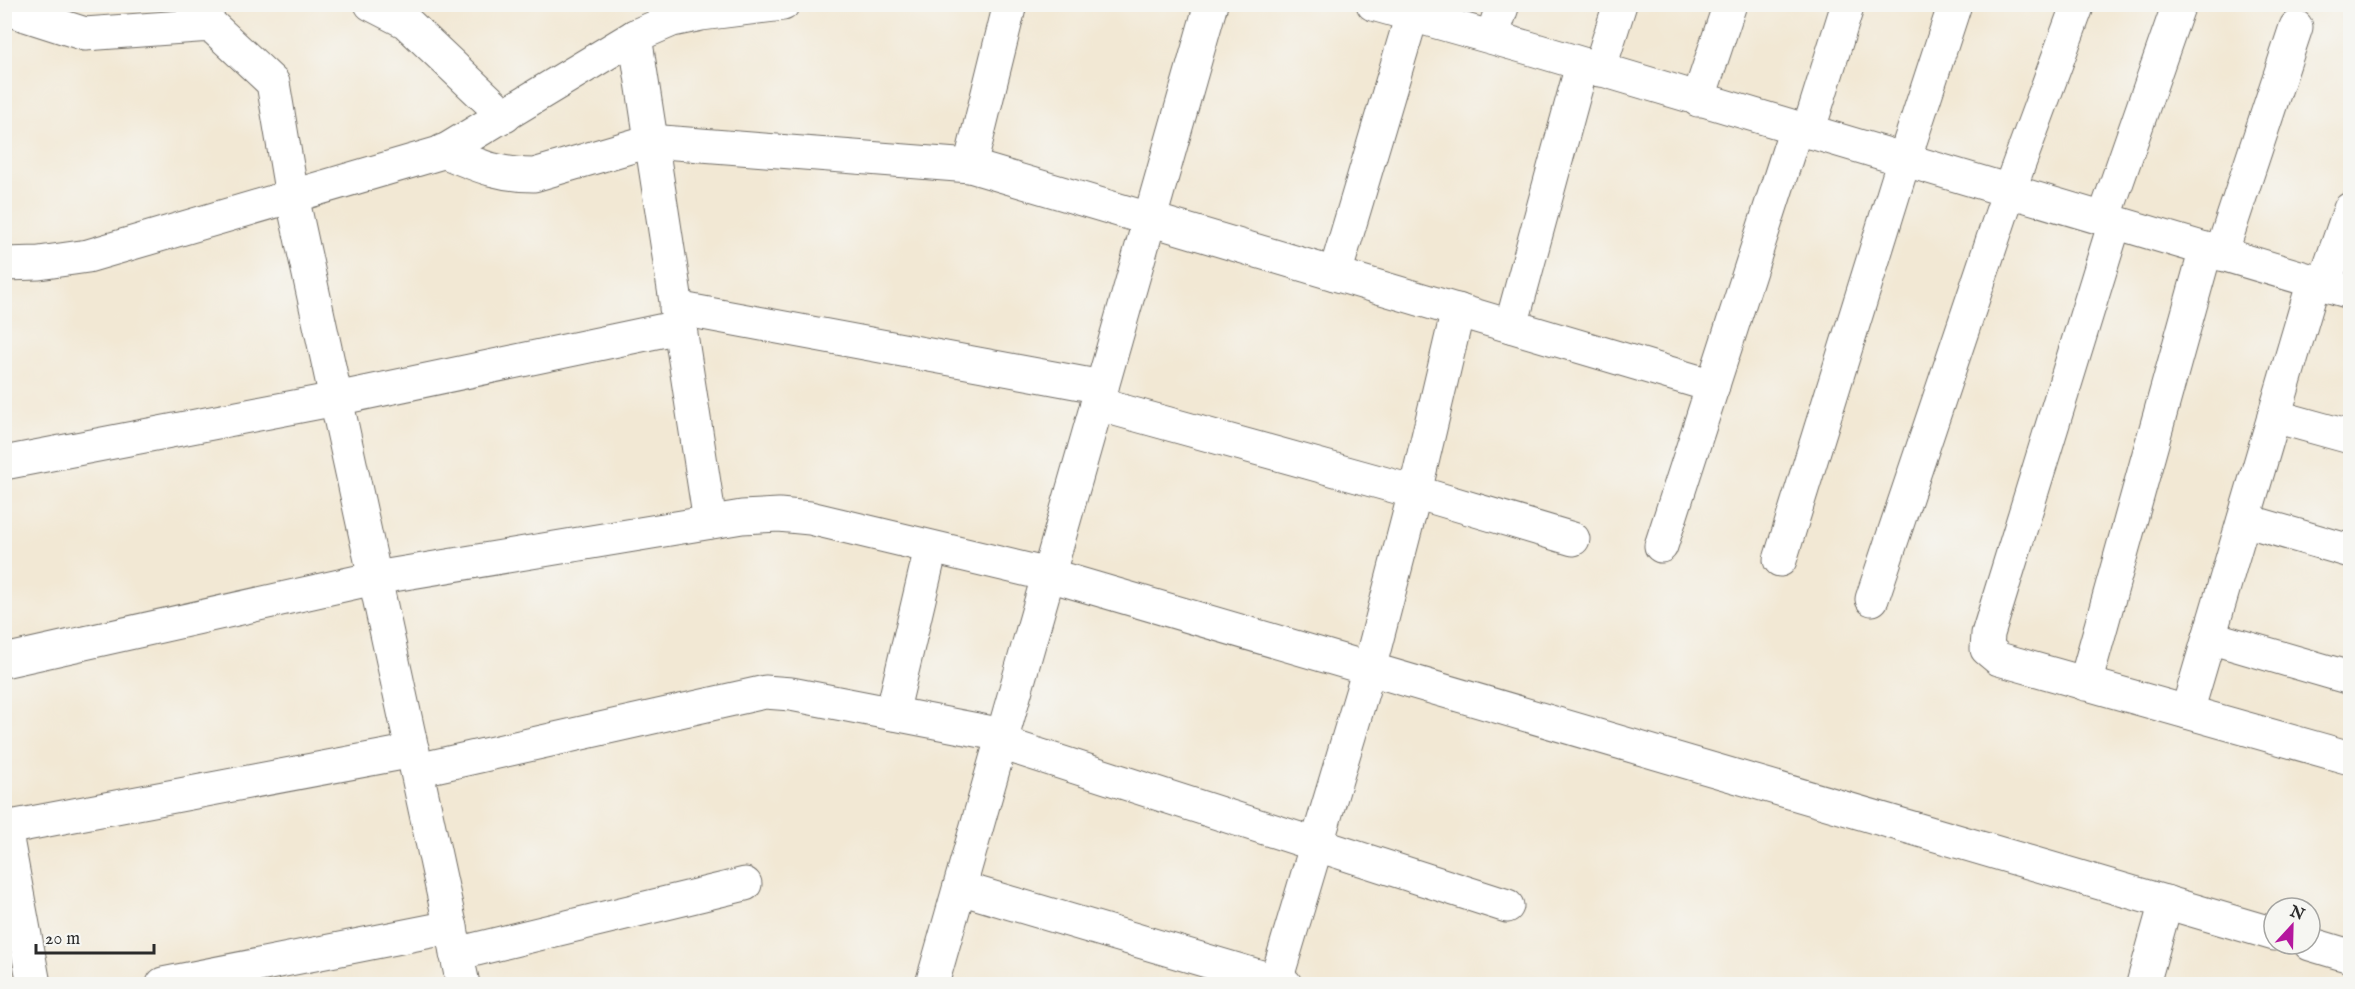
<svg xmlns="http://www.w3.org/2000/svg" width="2355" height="989" viewBox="0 0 2355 989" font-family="'IM FELL English',serif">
<rect width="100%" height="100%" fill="#f6f6f2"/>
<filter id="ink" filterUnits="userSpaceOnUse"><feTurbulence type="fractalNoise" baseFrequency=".0167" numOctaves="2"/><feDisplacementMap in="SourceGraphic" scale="12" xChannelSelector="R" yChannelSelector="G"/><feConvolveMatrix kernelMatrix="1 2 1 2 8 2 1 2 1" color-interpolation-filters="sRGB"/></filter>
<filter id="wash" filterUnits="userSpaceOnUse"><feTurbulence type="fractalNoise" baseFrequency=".008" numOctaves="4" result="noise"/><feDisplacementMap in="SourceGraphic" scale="24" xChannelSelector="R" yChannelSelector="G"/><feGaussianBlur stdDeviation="1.35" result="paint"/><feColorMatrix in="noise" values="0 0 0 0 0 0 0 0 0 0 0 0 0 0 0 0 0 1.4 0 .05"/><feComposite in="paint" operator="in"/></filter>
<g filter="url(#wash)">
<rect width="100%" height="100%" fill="#f2e8d4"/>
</g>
<g filter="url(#ink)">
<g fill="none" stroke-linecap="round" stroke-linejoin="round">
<g stroke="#716d66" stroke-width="35">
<g id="minor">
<path d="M371 4 406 22 505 116"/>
<path d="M1373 4 1529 48 2350 292"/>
<path d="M4 8 85 34 211 25 273 83 292 196 463 984"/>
<path d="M635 36 710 522"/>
<path d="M1492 37 1503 4"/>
<path d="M1599 70 1620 4"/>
<path d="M1698 100 1730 4"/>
<path d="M1808 132 1848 4"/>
<path d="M443 151C477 165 497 175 534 175L650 141 970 166 1713 386"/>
<path d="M970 166 1010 4"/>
<path d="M2104 219 2179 4"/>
<path d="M2115 222 1988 634 1987 649 1999 659 2350 758"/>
<path d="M2221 254 2296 27"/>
<path d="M4 264 39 263 88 256 443 152 635 36 672 20 701 14 783 4"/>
<path d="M1335 274 1412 15"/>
<path d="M2324 284 2350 209"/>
<path d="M676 308 1102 387"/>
<path d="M1511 326 1582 65"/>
<path d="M1097 404 1415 492 1573 539"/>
<path d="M2274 416 2350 437"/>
<path d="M4 463 336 399 679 327"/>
<path d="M2244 520 2350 551"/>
<path d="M1661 546 1796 128"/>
<path d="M1780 560 1904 160 1955 4"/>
<path d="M1872 599 2009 191 2078 4"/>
<path d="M2209 637 2350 678"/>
<path d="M4 661 375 578 742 517 779 515 810 518 1049 575 2274 934"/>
<path d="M2085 684 2206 249"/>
<path d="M2187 712 2314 281"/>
<path d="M892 714 931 548"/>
<path d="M1001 743 1507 906"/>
<path d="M417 770 765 692 791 694 1003 735"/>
<path d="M4 823 34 984"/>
<path d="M5 828 413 751"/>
<path d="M960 888 1285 984"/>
<path d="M2310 944 2350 956"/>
<path d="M456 954 745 884"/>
<path d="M163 984 451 927"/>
<path d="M932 984 1211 4"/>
<path d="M1275 984 1369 669 1415 492 1458 310"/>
<path d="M2143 984 2166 902"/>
</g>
</g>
<use href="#minor" stroke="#fff" stroke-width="33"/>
</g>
</g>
<rect width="2355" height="989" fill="none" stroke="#f6f6f2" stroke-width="24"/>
<g transform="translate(2292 926) rotate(22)"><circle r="28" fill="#f6f6f2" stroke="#a5a5a2" stroke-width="1.5"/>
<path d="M0-4.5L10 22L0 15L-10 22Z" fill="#b5179e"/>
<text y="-9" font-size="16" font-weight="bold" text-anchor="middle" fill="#2b2b2b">N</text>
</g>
<path d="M36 944v9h118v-9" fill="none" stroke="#2b2b2b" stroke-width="3"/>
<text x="45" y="944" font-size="18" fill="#2b2b2b" stroke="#f6f6f2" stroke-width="4.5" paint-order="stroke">20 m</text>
</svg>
